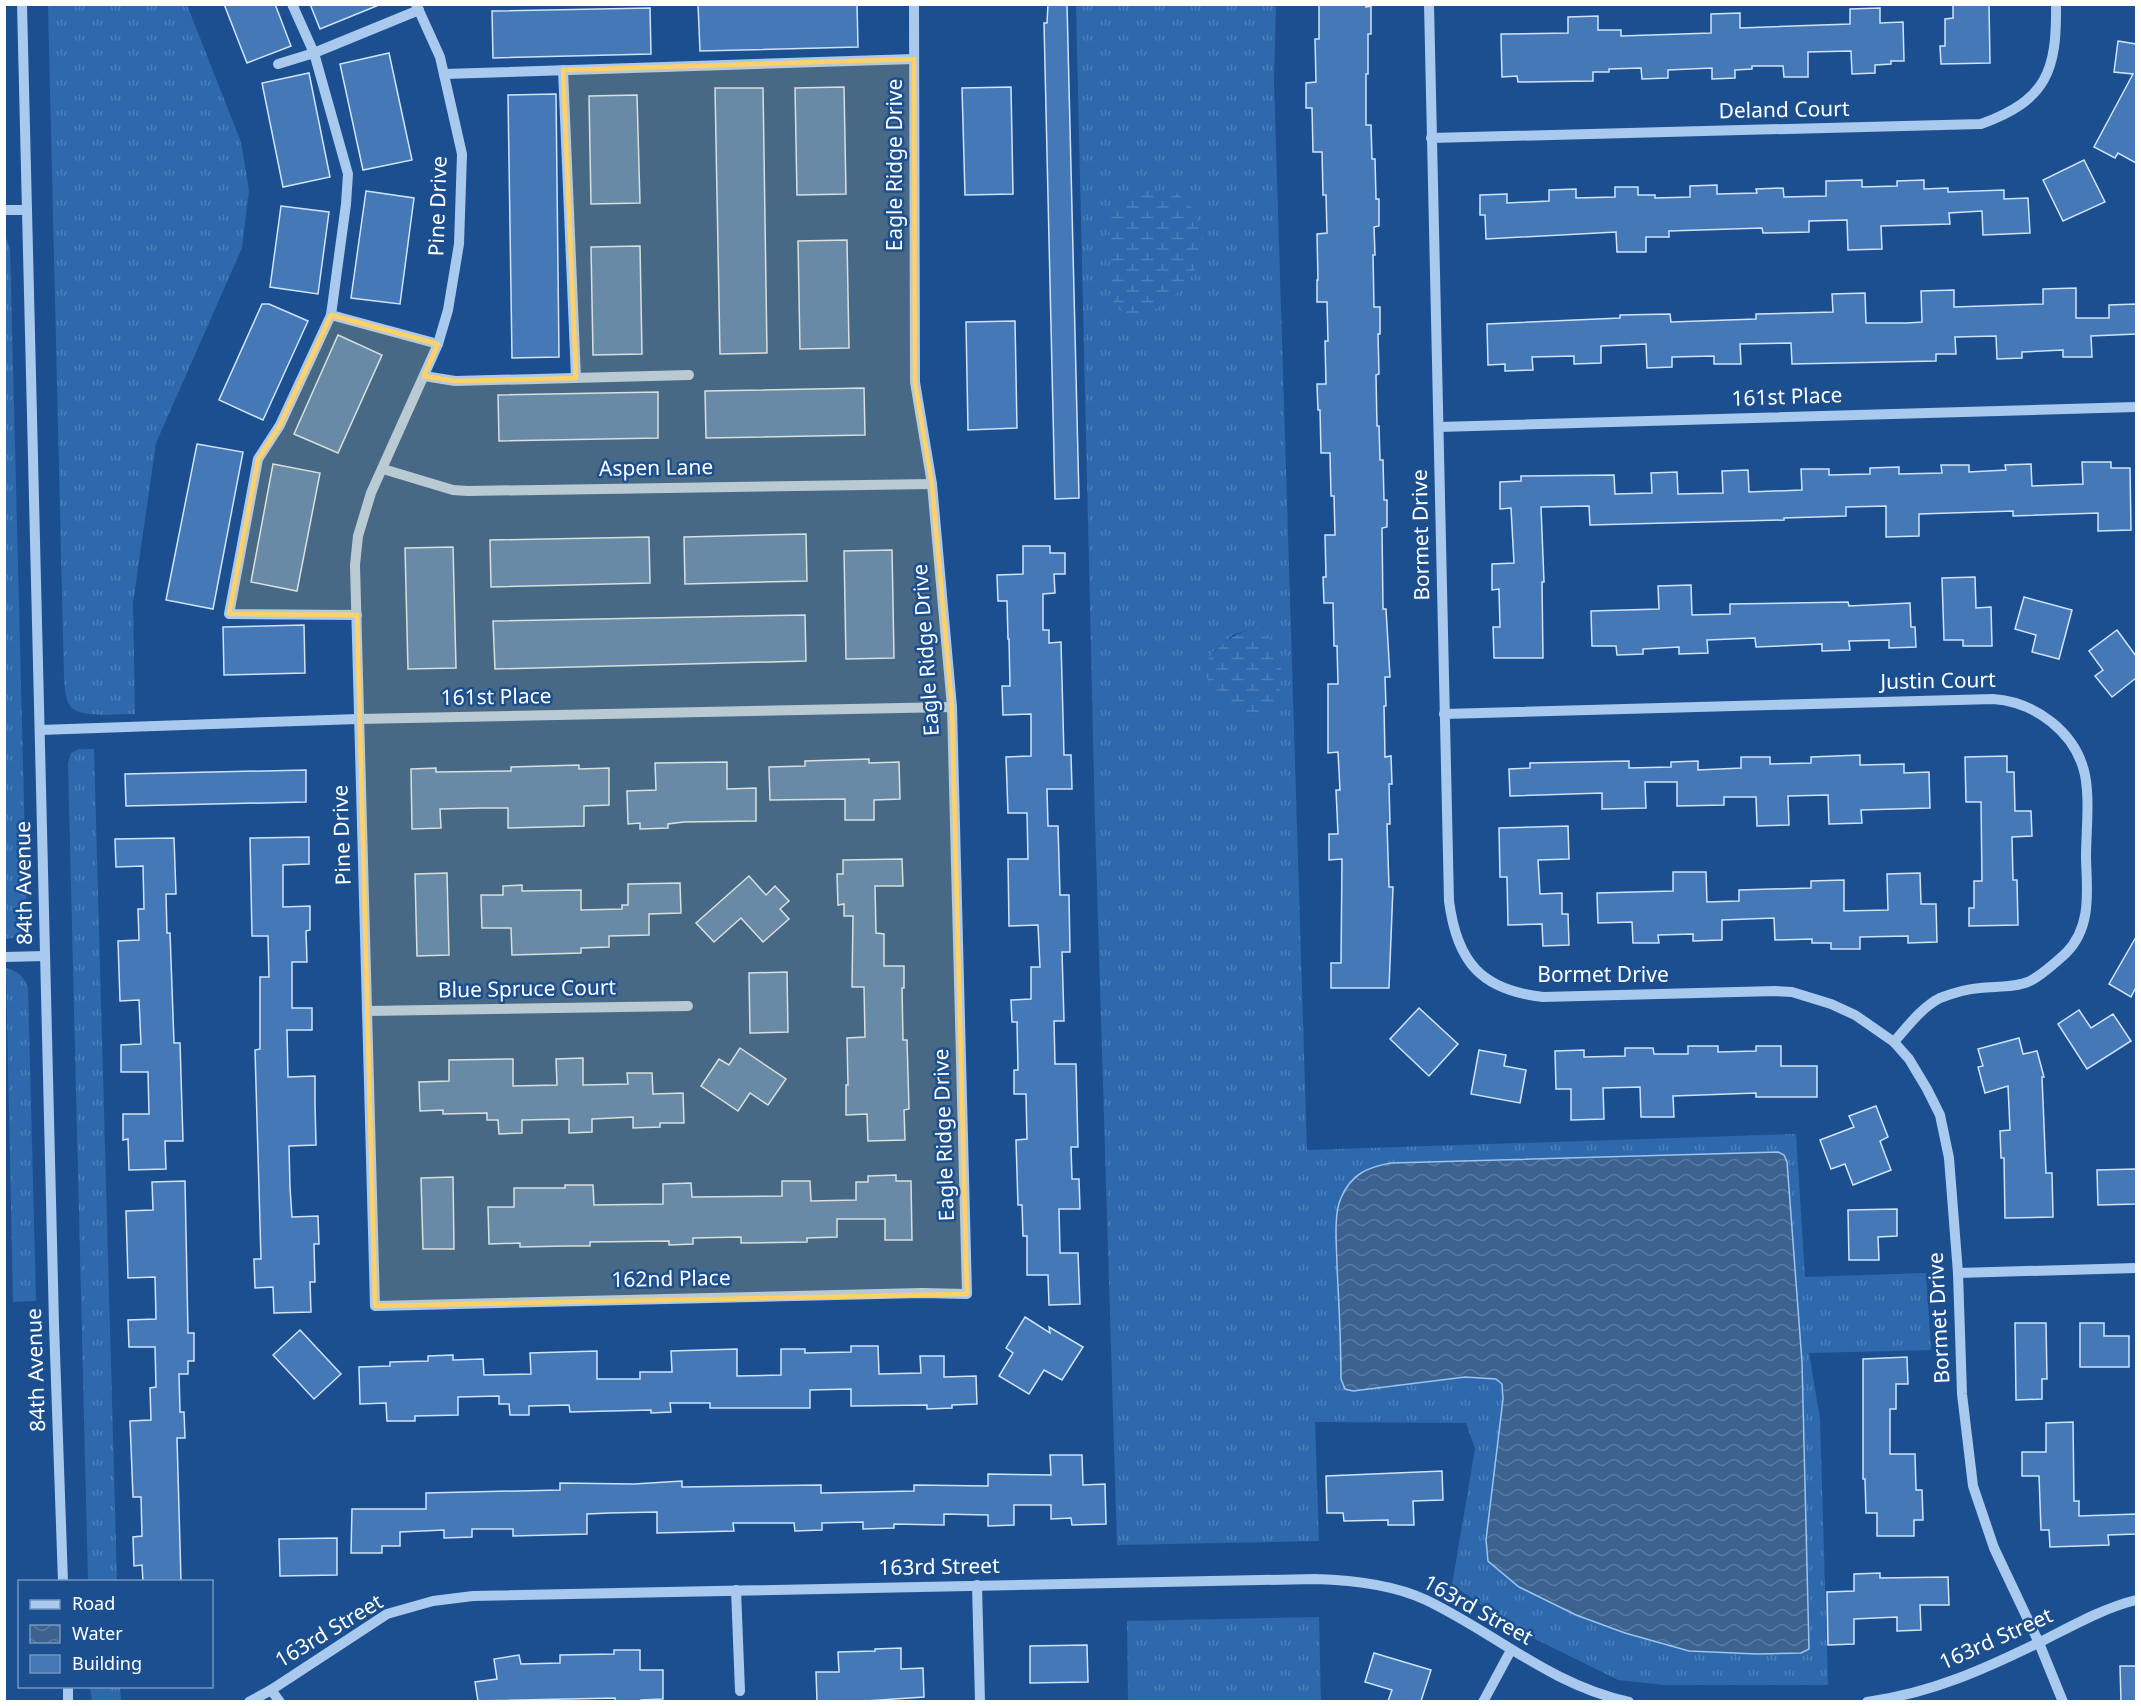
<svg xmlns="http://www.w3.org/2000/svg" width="2141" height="1706" viewBox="0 0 2141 1706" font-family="'Noto Sans',sans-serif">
<defs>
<pattern id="grass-tufts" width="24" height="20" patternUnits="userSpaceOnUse" patternTransform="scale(1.5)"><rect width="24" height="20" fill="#2e69ad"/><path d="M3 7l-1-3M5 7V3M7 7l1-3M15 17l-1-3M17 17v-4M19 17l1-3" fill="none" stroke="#4d80b9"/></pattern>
<pattern id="wetland-marsh" width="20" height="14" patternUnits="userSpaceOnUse" patternTransform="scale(1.5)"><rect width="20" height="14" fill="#2e69ad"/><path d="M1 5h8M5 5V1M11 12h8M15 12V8" fill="none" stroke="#4d80b9"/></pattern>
<pattern id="water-waves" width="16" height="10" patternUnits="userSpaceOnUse" patternTransform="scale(1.5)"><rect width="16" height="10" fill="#3c6290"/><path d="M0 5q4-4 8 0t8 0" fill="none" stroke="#597aa1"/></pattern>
</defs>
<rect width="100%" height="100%" fill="#1b4f8f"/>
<g fill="url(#grass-tufts)" fill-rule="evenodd">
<path d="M48 5H187L241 142 249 190 242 248 156 443 133 603 135 714C120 714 79 718 71 707 65 700 65 688 64 679Z"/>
<path d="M1076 5H1276L1274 81 1307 1150 1796 1134 1805 1277 1926 1273 1931 1350 1809 1353 1820 1419 1828 1685H1665L1618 1680 1527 1635 1452 1585 1475 1449 1466 1423 1315 1422 1319 1541 1117 1545 1095 822ZM1257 627 1280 681 1235 715 1224 700 1213 652 1233 635Z"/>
<path d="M5 235 10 248 27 922C23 935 19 937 6 939Z"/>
<path d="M79 749H94L117 1582 88 1581 68 763 71 753Z"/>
<path d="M6 968C18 972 23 975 28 987L36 1301 13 1302Z"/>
<path d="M1319 1617 1321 1701H1128L1127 1621Z"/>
<path d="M90 1687H120L121 1701H92Z"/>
</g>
<g fill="url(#wetland-marsh)">
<path d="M1147 191 1177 193 1194 210 1203 236 1199 262 1187 284 1165 303 1143 317 1129 316 1112 300 1109 217 1123 200Z"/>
<path d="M1257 627C1287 648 1282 669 1278 703L1263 715H1235L1210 685 1203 667C1219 643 1230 636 1257 627Z"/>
</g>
<path fill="url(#water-waves)" stroke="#9cc4f0" stroke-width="1.5" d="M1778 1152 1784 1155 1787 1162 1802 1362 1809 1649 1801 1653 1757 1654 1689 1651 1625 1633 1576 1615 1519 1587 1488 1561 1486 1540 1503 1399 1502 1384 1496 1379 1465 1377 1353 1391 1345 1389 1341 1379C1341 1341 1339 1304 1337 1267 1337 1248 1333 1215 1341 1198 1351 1174 1368 1167 1391 1163Z"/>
<g fill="#4478b7" stroke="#cfe3fa" stroke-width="1.5">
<path d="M224 4H275L291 46 247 63Z"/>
<path d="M310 4H379V5L320 29Z"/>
<path d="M698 4H857L858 47 700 51Z"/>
<path d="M1048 4H1067L1079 498 1055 499 1044 23H1047Z"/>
<path d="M1319 4H1366V7L1371 6V34H1368V74H1366V125H1371L1372 159H1375L1376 199H1379V226L1374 227 1375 255H1373L1374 307H1380V334H1378L1379 374 1376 375 1377 426H1379L1380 460H1383L1384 500H1387V527L1382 528 1383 609H1386L1390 677H1385L1386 706H1384L1385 757 1391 756 1392 784H1389L1390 824H1387L1389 887H1393L1389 988H1331V963H1341L1342 859 1329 860V834H1338L1336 790H1340L1338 752 1328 753V684H1338L1337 646H1334L1333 603H1324L1323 577H1326L1325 535H1335L1334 496H1331L1330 453H1321L1320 410H1318L1317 384H1326L1325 341H1328L1327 302H1317V280H1318L1317 234 1327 233 1326 195H1323L1322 152H1313L1312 108H1306V83L1316 82 1315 39H1319Z"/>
<path d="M1953 4H1989L1990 63 1941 64 1940 46H1945V19L1953 18Z"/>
<path d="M650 8 651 54 493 58 492 11Z"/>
<path d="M1880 8V23L1903 22 1904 61H1891V64L1875 65V73L1852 74 1851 51 1808 52V77H1784L1783 66H1752V69L1735 70V78L1712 79V68L1668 70V78L1642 79 1641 68 1609 69V72H1593V81L1518 82 1517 76 1502 77 1501 34 1568 33V17L1598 16V30H1621V36L1711 33V14L1740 13V28L1850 24V9Z"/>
<path d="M2118 41 2136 44V163L2118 153 2115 158 2094 147 2133 74 2114 72Z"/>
<path d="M389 53 412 160 363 170 340 64Z"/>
<path d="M309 73 330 177 283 187 262 83Z"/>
<path d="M844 87 846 194 797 195 795 88Z"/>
<path d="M1011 87 1013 194 965 195 962 88Z"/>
<path d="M715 88H763L767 353 720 354Z"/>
<path d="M556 94 559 357 512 358 508 95Z"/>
<path d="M637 95 640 203 591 204 589 96Z"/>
<path d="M2084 160 2105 202 2063 221 2043 180Z"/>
<path d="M1862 180V187L1897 186V181L1924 180V189L1948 188V192L2004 190V199L2028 198 2030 233 1983 235 1982 211 1949 213 1950 224 1881 226 1882 249 1848 250 1847 220 1809 221V232L1763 233 1762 228 1669 231V237H1646V252H1617L1616 232 1486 239 1485 215H1480V195L1507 194V203L1549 201V190L1576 189V198L1615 197V187H1638V195H1655V198L1690 197V186L1717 185V194L1757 193 1756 189 1783 188 1784 197 1826 196V181Z"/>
<path d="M366 191 414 198 400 304 351 298Z"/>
<path d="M281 206 329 212 318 294 270 287Z"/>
<path d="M847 240 849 348 800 349 798 241Z"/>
<path d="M640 246 642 354 593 355 591 247Z"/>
<path d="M2076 288V318H2109V305L2136 304V334L2091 336 2092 357H2063V350L2022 352V358L1997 359 1996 336 1955 337 1956 354H1936V361L1792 364 1791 343 1740 344 1741 364H1714V356L1672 357V367L1647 368 1646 344 1601 346V363L1574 364V356L1532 357 1533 370 1505 371V364L1488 365 1487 324 1620 318V315L1670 314 1671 322 1756 319V314L1833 312 1832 294 1865 293 1866 323H1907L1922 322 1921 291 1954 290V307L2043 304V289Z"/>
<path d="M262 304H269L308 321 263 420 219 400Z"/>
<path d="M1015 321 1017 428 968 430 966 322Z"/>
<path d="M338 335 382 355 338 453 294 434Z"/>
<path d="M864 388 865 435 706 438 705 391Z"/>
<path d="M658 392V438L499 441 498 395Z"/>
<path d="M197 444 243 452 213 609 166 600Z"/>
<path d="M2082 462H2111V468H2130L2131 530 2098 531V513L2013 516V511L1919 514V536L1886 537V506L1846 507V516L1784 518V520L1590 525 1589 506 1541 507 1544 582H1542L1543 658H1494L1493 627H1500L1499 589 1492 590V564L1514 563 1511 508 1500 509V482L1521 481V476L1614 475 1615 494 1652 493 1651 473 1677 472 1678 494 1723 493 1722 471 1748 470 1749 492 1802 490 1801 469H1829V475L1870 474V468L1899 467V474L1942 473 1941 465H1969V472L2006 470 2005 465 2031 464 2032 486 2083 484Z"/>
<path d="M273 464 320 473 297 591 251 582Z"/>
<path d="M806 534 807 581 685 584 684 537Z"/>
<path d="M649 537 650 583 491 587 490 540Z"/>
<path d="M1023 546H1050V553H1065V574H1054L1055 593 1043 594V630H1049V643L1061 642 1064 755H1071L1072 789H1047L1048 826H1058L1060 895H1069L1070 952H1062L1064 1021H1054L1055 1064H1076L1078 1147H1071L1072 1179H1079L1080 1209H1059L1060 1253H1078L1080 1304 1049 1305 1048 1275H1027V1236H1023L1022 1205H1018L1016 1140 1027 1139 1026 1094H1014V1070H1018L1017 1022H1012L1011 1000 1031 999V967H1040L1038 925 1009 926 1008 859H1028L1027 813H1008L1006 757 1031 756V714L1003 715 1002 686H1010L1009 639H1008L1007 601H998L997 575 1023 574Z"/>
<path d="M453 547 456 668 408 669 405 548Z"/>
<path d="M892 550 894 658 846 659 844 551Z"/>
<path d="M1975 577 1976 608 1991 607 1992 646H1963V640H1944L1942 578Z"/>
<path d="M1691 585 1692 615 1730 614V604L1848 602 1849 606 1910 603 1911 627H1915L1916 647 1889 648V640L1849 641 1850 650 1822 651V644L1756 647 1755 638 1707 640 1708 653 1679 654V647L1643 649V654L1617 655 1616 646H1592L1591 611 1659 609 1658 586Z"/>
<path d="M2024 597 2072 610 2059 659 2032 652 2036 635 2015 629Z"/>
<path d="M805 615 806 661 495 669 493 621Z"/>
<path d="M304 625 305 673 224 675 223 627Z"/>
<path d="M2117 630 2136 656V678L2112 697 2095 676 2103 670 2089 651Z"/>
<path d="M1860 755V765L1904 764V773L1929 772 1930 808 1861 810 1862 823 1829 824 1828 795 1788 796 1789 825 1757 826 1756 797H1724V805L1677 806V782H1645L1646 808 1602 809V793L1510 796 1509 769 1530 768V763L1629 761V768L1671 767V762L1698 761V770L1741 768V757H1770V764L1811 763V757Z"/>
<path d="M2007 756V772H2014L2015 811H2031L2032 836 2012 837 2013 880H2017L2018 925 1969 926V908H1974V881H1982L1981 802H1966L1965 757Z"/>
<path d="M869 759V763L899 762 900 799 874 800V820H845V799L770 800 769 767 805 766V761Z"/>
<path d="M727 762V789L756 788V821L684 822 668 824V828L640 829V823L628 824 627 791 656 790 655 763Z"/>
<path d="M579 765V769L609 768V805L584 806V826L508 828V808H482L440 809 441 828 412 829 411 769 436 768V772L511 771V767Z"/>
<path d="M306 770V802L126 806 125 774Z"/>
<path d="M1568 826 1569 859 1538 860 1540 894 1562 893V914H1568L1569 945 1543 946 1542 924 1508 925 1507 877H1500L1499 828Z"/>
<path d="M309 837V864L283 865V907L310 906V930L306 931 307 962H292V1008H312V1030H287L288 1077 315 1076V1104L316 1145 289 1146 290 1188 292 1217 318 1216 319 1244H314L315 1282H310L311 1312 274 1313 273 1287 255 1288 254 1259H261L255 1050 260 1049V977H269L268 936H252L250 838Z"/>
<path d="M174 838 176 894H166L167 933H170L174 1043H180L183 1141H165L166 1169 129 1170 128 1139 123 1140V1114H149L148 1072H121V1045L141 1044 139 1000 120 1001 118 941 139 940 138 909H144L143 866 116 867 115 839Z"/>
<path d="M902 859 903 886H875L876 933 884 934V966H904V988H902L903 1040H907L909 1109 904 1110 905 1140 868 1141 867 1114 846 1115V1085H848L847 1038 865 1037 864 987H852L853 916H844V904L838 905 837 874H843V860Z"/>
<path d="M1673 872H1706L1707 902 1739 901V890L1811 888V881L1844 880V911L1888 910 1887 874 1920 873 1921 904H1936L1937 942 1908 943V936L1860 937V949H1831V943H1812V939L1775 940 1774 918 1722 920V940L1693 941V934L1658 935 1659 943H1633L1632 922 1598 923 1597 893 1673 891Z"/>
<path d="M447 873 449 955 417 956 415 874Z"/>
<path d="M749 876 766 895 775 886 789 901 780 909 789 919 763 942 741 918 714 942 696 923Z"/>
<path d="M680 883 681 913 649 914V935L609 936V947L581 948V953L512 955 511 928H482L481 895H503V886L522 885V891L581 890V910L622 909V905H628V884Z"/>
<path d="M2136 937V987L2131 997 2109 984Z"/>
<path d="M787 972 788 1032 750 1033 749 973Z"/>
<path d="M1419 1008 1458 1044 1429 1076 1390 1039Z"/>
<path d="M2079 1010 2091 1028 2113 1014 2131 1041 2087 1069 2058 1024Z"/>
<path d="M2019 1038 2023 1054 2037 1051 2044 1077H2042L2046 1173H2052L2053 1217 2005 1218 2004 1158H2001L2000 1131 2010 1130 2008 1086 1985 1093 1978 1067 1983 1066 1978 1049Z"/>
<path d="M1688 1046H1718V1052L1756 1051V1046H1781V1066H1817V1097H1756V1093L1673 1096 1674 1117H1641L1640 1087 1603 1088 1604 1119 1571 1120V1089H1556L1555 1051 1584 1050V1057L1625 1056V1048H1653L1654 1054H1688Z"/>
<path d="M740 1048 786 1079 768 1105 750 1093 738 1111 701 1086 719 1059 729 1065Z"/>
<path d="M1479 1050 1506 1055 1504 1066 1526 1070 1520 1103 1471 1094Z"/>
<path d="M583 1058V1085L628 1084 627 1073H652L653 1094 683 1093 684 1123H660V1127L633 1128V1117L592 1119V1132L569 1133V1119L522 1120V1133L499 1134 498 1120H487V1113L443 1114V1110L420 1111 419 1082 449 1081V1060L513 1059V1086L557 1085 556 1059Z"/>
<path d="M1876 1106 1888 1137 1880 1141 1891 1170 1853 1185 1845 1164 1831 1169 1820 1140 1854 1127 1849 1116Z"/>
<path d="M2136 1169V1204L2098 1205 2097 1170Z"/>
<path d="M896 1175V1181H911L912 1240H885V1219H837V1237L807 1238V1242L741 1243V1237L693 1238V1244L669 1245V1241L590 1242V1246H566L520 1247V1243L489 1244 488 1207H514V1188H565V1185H593L594 1205 663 1204V1184L691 1183 692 1197 782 1196V1181H810L811 1201 856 1200V1182H868V1176Z"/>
<path d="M453 1177 454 1249H423L421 1178Z"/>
<path d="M185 1181 188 1333H194V1361H188V1374H179L180 1412H184L185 1438H177L181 1581H143L142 1565 134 1566 133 1537 142 1536 141 1497H133L130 1421 151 1420 150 1388 156 1387 155 1347H129L128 1320 156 1319 155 1277 128 1278 126 1211 153 1210 152 1182Z"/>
<path d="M1897 1209V1236L1878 1237 1879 1260H1849L1848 1210Z"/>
<path d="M1025 1317 1050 1333 1049 1327 1083 1347 1062 1380 1044 1370 1029 1394 999 1376 1013 1353 1006 1348Z"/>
<path d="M2015 1323H2046L2047 1379H2042V1399L2016 1400Z"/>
<path d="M2080 1323H2104V1336H2129V1367H2080Z"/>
<path d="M300 1330 341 1374 314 1399 273 1355Z"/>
<path d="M851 1346H878L879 1374 921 1373 920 1356H944V1377L976 1376 977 1404 952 1405V1408L927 1409V1405L851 1406V1389L810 1390V1408H710V1403H670L671 1412 651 1413V1410L570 1412 569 1405 529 1406V1415H510L509 1404H499V1396L458 1397V1415L415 1416V1421H387L386 1403 360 1404 359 1367 390 1366V1362L428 1361V1356L453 1355V1360L483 1359 484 1375 531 1374 530 1353 597 1351V1379H640V1372H672L671 1351 737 1349V1376L781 1375V1349H805V1353L851 1352Z"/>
<path d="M1907 1357 1908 1384H1896V1409H1890V1454H1915L1916 1490H1922L1923 1520H1914V1536H1877V1513H1866L1865 1479H1863V1359Z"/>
<path d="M2073 1422 2074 1501H2079V1516L2136 1514V1534L2108 1535 2109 1545 2050 1547 2049 1530H2041L2039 1476H2022V1452H2046V1423Z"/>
<path d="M1050 1455H1082L1083 1485 1105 1484 1106 1524 1072 1525 1071 1518 1051 1519V1505H1014V1525L988 1526V1515L944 1514V1525L894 1524V1528L863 1529V1522L822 1523V1530L795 1531 794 1523H733L734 1531 657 1533V1512L609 1513 587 1514V1534L513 1536V1529H472V1537L444 1538V1530L400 1532V1546H382V1553H351L352 1509H426V1493L560 1490V1483L634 1484 682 1481V1487L821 1485V1493L914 1491V1485L988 1486V1474L1051 1475Z"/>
<path d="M1442 1471 1443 1500 1413 1501 1414 1525H1388V1520L1344 1521 1343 1513H1327L1326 1476Z"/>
<path d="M337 1538V1575L280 1576 279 1539Z"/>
<path d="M1880 1573V1578L1948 1577 1949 1605H1920L1921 1630 1897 1631V1617L1854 1619V1644L1828 1645 1827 1592 1854 1591V1574Z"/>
<path d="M1087 1645 1088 1682 1030 1683V1646Z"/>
<path d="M901 1648V1669L923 1668 924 1697 865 1701H817L816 1672H839L838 1652 875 1651V1649Z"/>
<path d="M614 1650H640V1670H663V1699L641 1700V1701H615V1698L478 1701 475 1682 497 1679 494 1659 519 1655 521 1664 560 1663V1655L614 1654Z"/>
<path d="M1374 1653 1431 1670 1421 1701H1388L1392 1690 1365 1682Z"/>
<path d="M2120 1666H2136V1701H2121Z"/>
</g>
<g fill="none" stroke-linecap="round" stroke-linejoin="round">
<g stroke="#a9c9ee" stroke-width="10">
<path d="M22 4 54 1324 63 1582"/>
<path d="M292 4 314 53 348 174 346 204 331 315 280 425 258 459 229 614 357 615"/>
<path d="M416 4 440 57 462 154 459 244 448 310 438 344 371 493 358 536 355 565 375 1306 922 1293 967 1294 952 707 932 484 915 382 914 4"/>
<path d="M1429 4 1449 901C1457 962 1481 990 1543 997L1775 991 1792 992 1831 1004 1855 1015 1894 1042 1909 1059 1927 1089 1940 1115 1949 1158 1958 1273 1962 1394 1973 1486 1994 1548 2039 1643 2063 1702"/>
<path d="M278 64 314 53 419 10"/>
<path d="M563 70 576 378"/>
<path d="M444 74 914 59"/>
<path d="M1431 138 1981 124C2047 100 2057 71 2056 4"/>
<path d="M4 210H27"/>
<path d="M331 315 438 344"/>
<path d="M424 376 455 381 689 375"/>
<path d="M1439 427 2136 407"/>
<path d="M383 469 453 490 468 491 932 484"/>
<path d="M1444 714 1993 699C2035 702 2076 732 2085 775 2090 801 2086 831 2086 858 2087 891 2092 927 2066 953 2056 962 2042 975 2030 981 2015 988 1996 986 1980 988 1967 989 1953 993 1940 998 1922 1007 1907 1027 1894 1042"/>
<path d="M40 730 358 719 952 707"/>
<path d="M4 957 45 956"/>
<path d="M367 1011 688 1006"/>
<path d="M1958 1273 2136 1268"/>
<path d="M977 1585 980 1702"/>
<path d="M736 1590 740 1691"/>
<path d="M68 1686V1702"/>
<path d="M271 1690 280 1702"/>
<path d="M249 1702 271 1690 387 1614 433 1601 473 1596 1315 1579C1352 1580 1392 1584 1426 1600 1497 1634 1549 1684 1629 1702"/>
<path d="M1483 1702 1511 1650"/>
<path d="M1867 1702C1932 1693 1985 1669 2044 1640 2074 1625 2104 1608 2136 1600"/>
</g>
</g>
<path fill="#ffd166" fill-opacity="0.2" stroke="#ffd166" stroke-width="4.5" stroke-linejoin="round" d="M914 59 915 382 932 484 952 707 967 1294 375 1306 357 615 229 614 258 459 280 425 331 315 438 344 424 376 455 381 576 378 563 70Z"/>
<g text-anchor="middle" stroke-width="5" stroke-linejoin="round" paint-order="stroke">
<g font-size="21" fill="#fff" stroke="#1b4f8f">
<text transform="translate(1784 110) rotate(-1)" y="7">Deland Court</text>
<text transform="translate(895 165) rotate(-90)" y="7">Eagle Ridge Drive</text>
<text transform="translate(438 206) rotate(-88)" y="7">Pine Drive</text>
<text transform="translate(1787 397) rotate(-2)" y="7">161st Place</text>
<text transform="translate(656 468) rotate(-1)" y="7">Aspen Lane</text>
<text transform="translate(1421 535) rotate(-91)" y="7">Bormet Drive</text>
<text transform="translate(926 650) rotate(-94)" y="7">Eagle Ridge Drive</text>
<text transform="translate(1938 681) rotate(-1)" y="7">Justin Court</text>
<text transform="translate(496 697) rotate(-1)" y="7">161st Place</text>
<text transform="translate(342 835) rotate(-92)" y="7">Pine Drive</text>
<text transform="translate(24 883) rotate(-91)" y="7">84th Avenue</text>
<text x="1603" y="982">Bormet Drive</text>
<text transform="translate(527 989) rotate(-1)" y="7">Blue Spruce Court</text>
<text transform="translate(944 1135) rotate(-92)" y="7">Eagle Ridge Drive</text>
<text transform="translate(671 1279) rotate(-1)" y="7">162nd Place</text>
<text transform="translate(1939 1318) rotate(-93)" y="7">Bormet Drive</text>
<text transform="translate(36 1370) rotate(-92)" y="7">84th Avenue</text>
<text transform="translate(939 1567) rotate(-1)" y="7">163rd Street</text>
<text transform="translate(1478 1610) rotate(29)" y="7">163rd Street</text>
<text transform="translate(329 1631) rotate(-31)" y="7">163rd Street</text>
<text transform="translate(1996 1639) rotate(-24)" y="7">163rd Street</text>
</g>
</g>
<rect width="2141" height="1706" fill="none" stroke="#ffffff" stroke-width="12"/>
<rect x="18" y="1580" width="195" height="108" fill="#1b4f8f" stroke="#7695bc" stroke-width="1.5"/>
<rect x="30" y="1600" width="30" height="9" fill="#a9c9ee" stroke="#7695bc" stroke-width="1.5"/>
<text x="72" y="1610" font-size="18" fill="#ffffff">Road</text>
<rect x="30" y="1625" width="30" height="18" fill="url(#water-waves)" stroke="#7695bc" stroke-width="1.5"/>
<text x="72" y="1640" font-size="18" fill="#ffffff">Water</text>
<rect x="30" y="1655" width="30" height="18" fill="#4478b7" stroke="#7695bc" stroke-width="1.5"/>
<text x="72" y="1670" font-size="18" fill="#ffffff">Building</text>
</svg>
